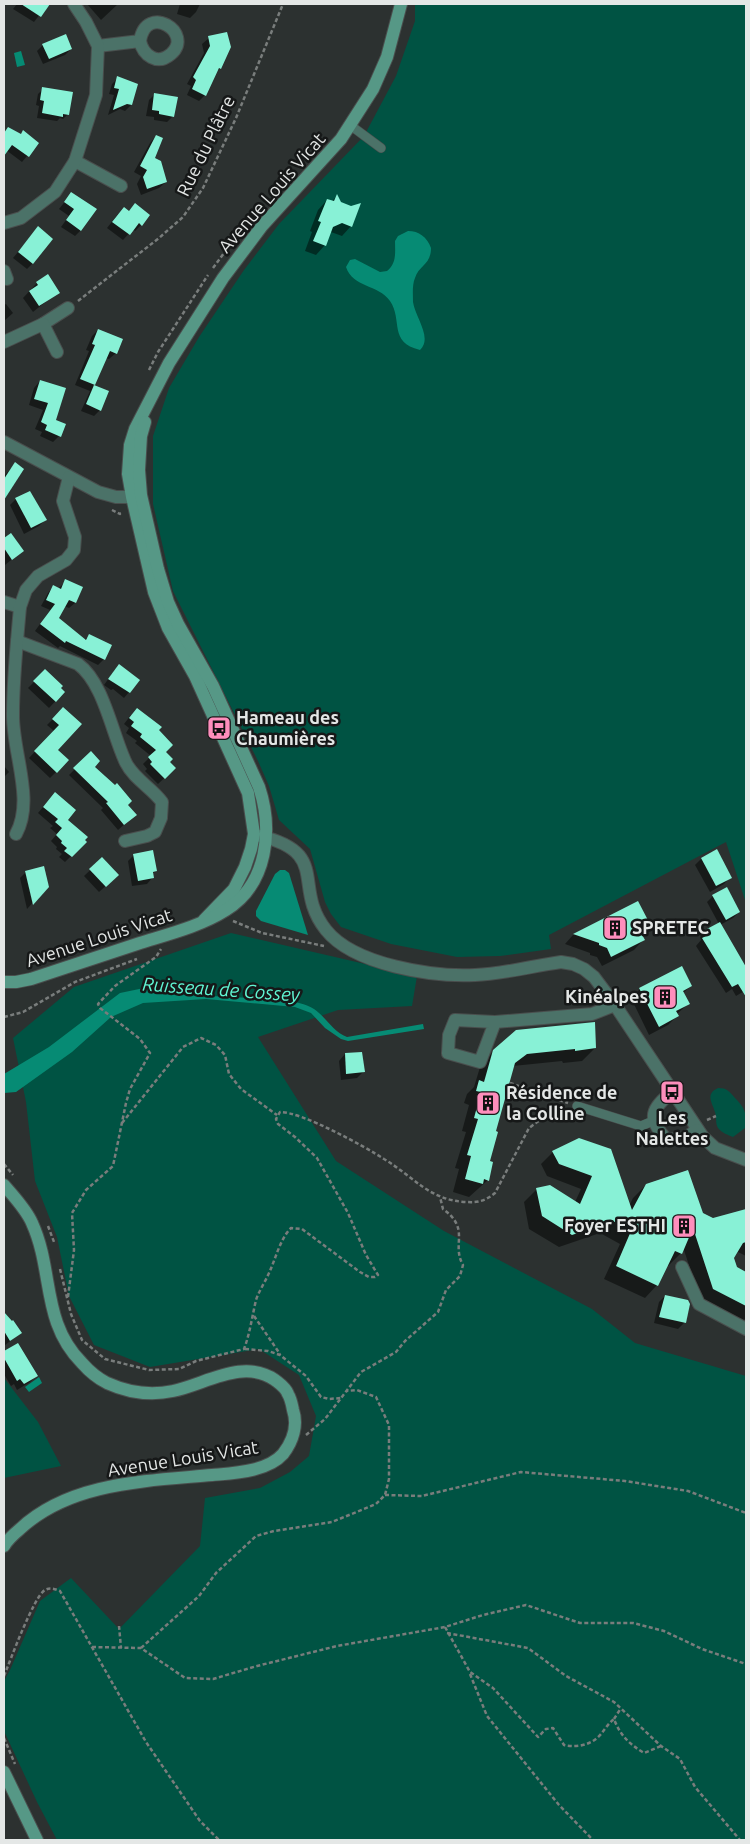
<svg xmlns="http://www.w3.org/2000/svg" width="750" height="1844" viewBox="0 0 750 1844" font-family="Ubuntu,sans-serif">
<rect width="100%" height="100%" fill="#2c3130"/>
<g fill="#005343">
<path d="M415 4H746V903L726 842 549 935 551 949 500 956 457 957 391 944 341 927 331 914 325 902 310 849 279 820 269 786 258 761 173 591 153 504V436L169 388 199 337 244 270 279 224 364 136 396 76 415 21Z"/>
<path d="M231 933 417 976 412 1006 338 1010 258 1037 336 1161 444 1231 592 1309 635 1343 746 1376V1840H57L37 1802 4 1731V1681L10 1670 40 1601 71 1578 119 1629 200 1546 205 1498 260 1488 290 1472 309 1456 316 1416 299 1375 259 1349 150 1367 94 1345 69 1296 57 1237 35 1181 26 1102 13 1038 74 987Z"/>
<path d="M718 1088C727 1088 729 1091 735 1098 744 1107 748 1114 745 1128L733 1137C728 1135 722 1133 718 1128 715 1123 717 1118 715 1112 712 1102 705 1094 718 1088Z"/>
<path d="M4 1378 38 1422 61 1466 4 1478Z"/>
</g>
<g fill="#068b74">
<path d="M21 51 25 65 17 67 14 53Z"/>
<path d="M408 231C419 231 427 237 431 248 431 265 419 265 415 278 412 285 413 295 413 302 415 317 433 338 420 350 388 342 403 320 390 301 378 284 353 288 346 267L350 260 355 259 380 272 387 271C397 263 395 252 395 241L398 236Z"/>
<path d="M280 870H285L289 873 308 935 261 921 256 916V911L275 874Z"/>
<path d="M144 988 211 996 287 1000C296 1002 306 1004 314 1009 326 1017 333 1032 347 1037L423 1024 424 1029 348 1041 341 1039 325 1028 311 1013 295 1007 206 999 143 1003 111 1017 72 1052 16 1092 4 1093V1074L49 1047 120 993Z"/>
<path d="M39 1377 42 1383 29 1392 25 1387Z"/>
</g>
<g fill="#0007">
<path d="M17 4H48L34 22 13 9Z"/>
<path d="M87 4H118L101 20Z"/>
<path d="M180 4H200L196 12 190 18 177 14Z"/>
<path d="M209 38 220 68 215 74 205 95 199 101 187 95 191 86 187 84 204 53 202 44Z"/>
<path d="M43 45 71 49 65 55 43 64 37 51Z"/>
<path d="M118 78 131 105 125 111 120 109 108 115 114 95 109 94 112 84Z"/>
<path d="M43 89 68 114 63 119 60 118 57 121 37 118 39 106 36 105 38 94Z"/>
<path d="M155 94 173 116 167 122 154 120V117L146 116 149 100Z"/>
<path d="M8 128 38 143 22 162 6 150 4 153V133Z"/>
<path d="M156 136 153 159 166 182 159 188 141 195 137 184 141 176 134 172 150 143Z"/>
<path d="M4 187 5 205 4 207Z"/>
<path d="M71 194 81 230 75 236 61 227 69 216 59 209Z"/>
<path d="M337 196 351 226 342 236 331 232 329 233 325 245 316 255 305 251 312 232 310 231 318 210 327 200 331 202Z"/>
<path d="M135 205 141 225 135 231 133 229 123 240 107 228 118 214 128 212Z"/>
<path d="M38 228 33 263 27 269 13 258Z"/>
<path d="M37 283 58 292 33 312 23 298Z"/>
<path d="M6 304 13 313 4 321V305Z"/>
<path d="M98 330 116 353 109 359 105 358 93 386 107 392 100 410 94 416 81 411 90 391 75 385 89 351 86 350 92 336Z"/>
<path d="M40 381 59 436 53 442 40 436 42 432 35 429 43 410 29 405 34 388Z"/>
<path d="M15 464 9 490 4 495V476Z"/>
<path d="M16 499 45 520 39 526 24 534 10 505Z"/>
<path d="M8 536 22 551 5 565 4 563V539Z"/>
<path d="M66 581 81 588 75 603 69 608 64 606 57 618 84 640 90 635 104 659 98 665 60 646 58 648 35 631 50 610 41 606 48 593 53 587 58 589Z"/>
<path d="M45 671 64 692 49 708 28 688Z"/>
<path d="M114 671 129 692 124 698 113 689 111 690 104 685Z"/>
<path d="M63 709 57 750 68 760 50 778 29 758 54 731 47 725Z"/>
<path d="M131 715 157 731 169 762 175 768 158 784 145 771 147 769 143 764 151 756 135 743 137 741 126 733 129 728 124 724Z"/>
<path d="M91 753 93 767 135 815 118 830 101 810 103 808 69 775Z"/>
<path d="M4 766 9 772 4 777Z"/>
<path d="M49 800 85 842 65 862 59 857 62 854 56 849 57 847 51 841 57 834 50 828 53 826 38 813Z"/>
<path d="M134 855 156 871 152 874 153 877 147 884 132 886 128 861Z"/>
<path d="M102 859 118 875 99 892 84 876Z"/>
<path d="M701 859 730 877 724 884 710 892 695 865Z"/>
<path d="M26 872 48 886 27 909 20 878Z"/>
<path d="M713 896 739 912 733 918 720 925 746 968V990L736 996 732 989 726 993 696 946 701 940 700 937 706 931 719 924 707 902Z"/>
<path d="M638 902 650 925 641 934 643 940 634 950 602 966 597 957 590 955V953L565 944 573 935Z"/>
<path d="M691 986 683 993 688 1004 677 1014V1016L668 1025 649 1035 631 998 640 989Z"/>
<path d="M595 1048 582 1061 563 1063 562 1061 513 1066 494 1132 488 1162V1180L469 1197 453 1192 459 1169 455 1168 466 1132 462 1131 469 1105 464 1103 467 1094 474 1087 481 1064 494 1051Z"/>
<path d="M345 1054 363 1072 357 1078 341 1080 339 1061Z"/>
<path d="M579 1140 629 1206 633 1198 646 1185 713 1219 746 1210V1256L738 1252 733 1258 736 1268 746 1273V1318L742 1322 701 1302 683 1247 681 1253 668 1266 667 1265 657 1285 645 1298 604 1279 620 1244 600 1233 559 1247 529 1229 524 1202 536 1190 550 1187 575 1202 581 1189 547 1176 541 1164 553 1152Z"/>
<path d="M665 1296 689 1304 684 1323 678 1329 654 1323 659 1302Z"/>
<path d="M4 1314 20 1333 4 1346Z"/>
<path d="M17 1344 36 1376 30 1382 17 1390 14 1384 11 1386 4 1374V1352Z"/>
</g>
<g fill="#88f1d6">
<path d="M21 4H50L41 17Z"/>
<path d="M227 32 231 47 221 69 219 68 206 96 192 89 196 80 193 77 210 46 208 36Z"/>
<path d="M66 34 72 49 49 59 42 44Z"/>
<path d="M117 76 138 84 132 105 127 104 113 110 119 89 114 88Z"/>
<path d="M42 87 73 92 69 115 63 114V117L42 113 44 101 40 100Z"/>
<path d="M154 93 178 97 174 117 159 114V111L152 110Z"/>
<path d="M8 127 21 134 23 130 39 143 29 157 12 145 4 156V133Z"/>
<path d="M156 135 163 138 155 158 161 161 167 182 147 189 143 177 147 170 140 166Z"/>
<path d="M71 192 97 209 81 231 66 220 74 209 64 202Z"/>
<path d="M337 194 341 202 351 206 361 203 352 227 342 223 333 227 326 246 313 241 321 222 318 221 327 199 334 201Z"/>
<path d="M135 203 150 215 142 226 139 223 130 235 112 222 124 207 129 211Z"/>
<path d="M38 226 53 239 33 264 18 252Z"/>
<path d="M48 274 60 293 39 306 29 291 38 285 36 282Z"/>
<path d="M98 329 123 339 117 354 110 351 95 385 80 379 95 345 92 344Z"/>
<path d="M40 380 66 388 56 420 66 424 61 437 45 430 47 425 41 422 48 403 34 399Z"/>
<path d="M94 385 109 391 101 411 86 404Z"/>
<path d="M15 462 24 469 4 500V479Z"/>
<path d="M30 491 47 520 31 528 15 498Z"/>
<path d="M11 533 24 551 12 560 4 548V538Z"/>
<path d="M65 579 83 587 76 603 69 600 59 618 86 640 89 634 112 645 105 660 66 641 65 643 40 624 55 604 46 600 53 585 61 589Z"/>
<path d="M119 664 140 680 130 693 108 679Z"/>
<path d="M45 669 63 686 61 688 65 692 56 702 33 681Z"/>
<path d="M63 707 82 724 58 750 69 760 57 773 34 751 59 725 52 719Z"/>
<path d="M137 708 162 727 159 730 173 745 166 752 173 759 170 762 176 768 165 779 150 764 152 762 148 757 156 750 140 737 142 734 131 726 134 722 129 718Z"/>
<path d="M91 751 100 761 95 767 115 785 117 783 132 801 128 805 137 815 124 825 106 803 108 802 73 768Z"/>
<path d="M55 792 76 810 68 820 88 837 85 840 87 842 72 857 64 851 67 848 61 843 62 841 56 835 62 828 55 822 58 819 43 807Z"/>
<path d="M717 849 732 878 716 886 701 858Z"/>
<path d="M153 850 157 871 153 872 154 878 138 881 133 854Z"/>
<path d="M102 857 119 875 106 887 89 869Z"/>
<path d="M44 866 49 887 33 905 25 871Z"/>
<path d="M727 887 740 912 726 920 712 895Z"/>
<path d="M638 901 651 926 640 931 645 940 611 957 607 948 599 945V943L573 934Z"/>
<path d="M720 922 746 967V997L738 984 732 987 702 938 708 935 705 930Z"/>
<path d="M682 966 692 986 683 991 690 1004 676 1011 679 1016 659 1027 639 988Z"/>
<path d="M595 1022 596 1048 575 1051V1049L527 1054 515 1063 496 1131 498 1132 490 1161 493 1162 489 1181 484 1179 483 1184 465 1179 471 1156 467 1155 478 1119 474 1118 481 1092 476 1091 479 1080 484 1082 493 1050 516 1030Z"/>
<path d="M362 1052 365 1072 346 1074 345 1053Z"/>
<path d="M579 1138 611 1149 632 1210 646 1184 688 1170 703 1213 713 1218 746 1209V1242L743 1243 734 1258 737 1267 746 1272V1306L713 1289 693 1228 682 1254 675 1251 658 1286 616 1266 631 1231 613 1221 572 1235 542 1216 536 1188 550 1185 580 1204 592 1176 559 1164 552 1151Z"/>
<path d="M665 1295 688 1300 690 1304 686 1323 659 1317Z"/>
<path d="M4 1312 12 1321 13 1320 22 1333 10 1341 4 1331Z"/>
<path d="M18 1343 38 1376 24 1384 20 1379 17 1381 4 1358V1351Z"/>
</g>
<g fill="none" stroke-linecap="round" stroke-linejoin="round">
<g stroke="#494e4d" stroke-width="10">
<g id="service">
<path d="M350 125 381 148"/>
<path d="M577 1106 641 1126 653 1121"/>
</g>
</g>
<g stroke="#494e4d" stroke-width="14">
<g id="minor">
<path d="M98 46 140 41C146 2 195 33 171 54 157 66 143 55 140 41"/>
<path d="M75 161 121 186"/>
<path d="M4 223 21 218 55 192 75 161 96 95 98 46 86 22 74 4"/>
<path d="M4 271 7 279"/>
<path d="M43 324 68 308"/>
<path d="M4 342 43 324 57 352"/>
<path d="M4 442 98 492 116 497H132"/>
<path d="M4 602 20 607"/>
<path d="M17 641 78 664C104 683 112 734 126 763 134 779 152 788 162 802L161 818 155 832 147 836 125 841"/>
<path d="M16 834C35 800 12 751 13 714 13 678 17 642 20 607L26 590 38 576 66 560 74 550 75 537 63 501 69 477"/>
<path d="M256 835C333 852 291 886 326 930 354 965 432 977 475 975 504 974 532 966 561 962L573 964 584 969 594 977 615 1005 703 1137 715 1148 746 1160"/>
<path d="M495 1022 480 1062 448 1053 449 1035 455 1020 495 1022 592 1014 615 1005"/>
<path d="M672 1092C651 1109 647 1118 666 1139 678 1140 687 1138 697 1130"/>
<path d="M682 1267 699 1304 746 1329"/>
</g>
</g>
<g stroke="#494e4d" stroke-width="14">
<g id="secondary">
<path d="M204 920 234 889 245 867 251 849 254 834 248 793 195 676 168 628 154 592 132 497 128 474 130 445 135 429 169 363 223 278 262 226 341 139 373 89 387 57 401 4"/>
<path d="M4 982H16L31 979C68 967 104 955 140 943 169 934 201 926 226 910 268 884 273 829 259 787L213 686 178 624 168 602 158 569 141 495 139 470 141 436 145 422"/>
<path d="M4 1185C14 1197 26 1209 32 1223 54 1271 41 1322 82 1363 89 1371 97 1378 107 1383 127 1392 150 1396 173 1391 206 1384 243 1358 275 1380 280 1384 286 1388 288 1394 291 1399 292 1405 293 1410 298 1425 293 1441 283 1454 267 1472 233 1473 212 1475 147 1481 70 1482 20 1529 14 1534 8 1539 4 1546"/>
<path d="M4 1772 37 1840"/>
</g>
</g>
<g stroke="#797d7c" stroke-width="2.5" stroke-dasharray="4 2.5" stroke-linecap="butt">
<path d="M213 268 247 222"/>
<path d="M78 301 159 238 183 217 203 188 236 118 283 4"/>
<path d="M149 370 158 352 208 275"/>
<path d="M112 510 120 514 119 512"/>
<path d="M233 921 262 933 324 946"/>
<path d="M4 1017 23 1012 75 982 137 959"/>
<path d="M510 1083 568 1103"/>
<path d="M707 1120 716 1116"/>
<path d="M122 1123 183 1047 201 1038 216 1045 225 1055 229 1074 241 1089 277 1115"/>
<path d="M4 1164 13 1175"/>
<path d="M48 1226 54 1242"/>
<path d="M60 1269 71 1314 82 1340 105 1359 149 1370 179 1369 196 1361 244 1349C250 1333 252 1317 256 1300 259 1291 265 1282 269 1273 276 1258 280 1239 291 1228L302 1229 360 1272 369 1277H375L378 1275 366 1255 348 1213 317 1158 295 1137 278 1124 276 1119 280 1112C302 1112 364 1146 384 1159 414 1177 430 1201 467 1202 478 1203 487 1200 495 1193L529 1128 540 1120 567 1110"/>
<path d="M68 1297 74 1250 72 1213 86 1190 113 1166 126 1103 130 1089 150 1053 140 1039 100 1008 98 1004 115 986 156 957 161 949"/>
<path d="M254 1316 280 1354"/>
<path d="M245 1349 268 1351 280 1355 306 1376 321 1397 329 1399 341 1398"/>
<path d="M306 1435 325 1419 361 1372 396 1352 405 1341 438 1312 446 1290 460 1276 463 1265C451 1244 471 1229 443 1209L440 1197"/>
<path d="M385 1495 422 1496 521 1472 625 1481 688 1491 746 1513"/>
<path d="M119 1626 121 1648"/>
<path d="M445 1627 470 1672 493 1688 538 1737 546 1729 553 1728 564 1745C577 1748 592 1745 601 1734 605 1729 608 1724 614 1719 620 1735 629 1744 644 1753L661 1746"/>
<path d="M447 1633 528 1648 566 1676 614 1702 661 1746 680 1759 695 1787 740 1840"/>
<path d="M92 1647 141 1648 185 1678 213 1679 257 1666 337 1646 445 1627 483 1615 526 1605 580 1623H633L664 1631 702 1649 746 1664"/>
<path d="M141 1648 199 1596 216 1573 256 1536 274 1531 332 1522 376 1504 385 1495 389 1479V1425L376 1397 357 1390 347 1391"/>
<path d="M470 1674 487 1716 559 1805 593 1840"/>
<path d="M4 1676C10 1661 34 1596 45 1590 50 1587 55 1589 60 1591L146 1742 200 1821 219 1840"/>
<path d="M614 1719 621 1708"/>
<path d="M4 1738 15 1764"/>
</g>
<use href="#service" stroke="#4b7268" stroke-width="9"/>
<use href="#minor" stroke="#4b7268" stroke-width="12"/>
<use href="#secondary" stroke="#569886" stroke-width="12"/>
</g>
<defs>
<g id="bus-square" transform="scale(1.25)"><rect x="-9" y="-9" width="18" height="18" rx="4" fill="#fe8ebc" stroke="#161818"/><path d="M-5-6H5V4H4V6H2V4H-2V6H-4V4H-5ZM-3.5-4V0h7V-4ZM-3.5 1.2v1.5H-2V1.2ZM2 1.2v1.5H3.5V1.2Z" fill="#111"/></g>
<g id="building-square" transform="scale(1.25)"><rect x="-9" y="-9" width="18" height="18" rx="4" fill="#fe8ebc" stroke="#161818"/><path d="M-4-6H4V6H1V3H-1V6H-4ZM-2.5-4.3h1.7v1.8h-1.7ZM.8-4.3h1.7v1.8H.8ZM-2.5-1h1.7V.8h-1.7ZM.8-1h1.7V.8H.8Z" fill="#111"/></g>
</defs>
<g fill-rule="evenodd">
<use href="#bus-square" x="219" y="728"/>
<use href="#building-square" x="615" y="928"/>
<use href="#building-square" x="665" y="997"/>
<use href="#bus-square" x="672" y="1092"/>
<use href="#building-square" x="488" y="1103"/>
<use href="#building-square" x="684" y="1226"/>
</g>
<g text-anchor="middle" stroke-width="5" stroke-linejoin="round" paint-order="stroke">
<g font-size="18" fill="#e4e7e6" stroke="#161818">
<text transform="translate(206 146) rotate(-64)" y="6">Rue du Plâtre</text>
<text transform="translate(272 193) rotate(-49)" y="6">Avenue Louis Vicat</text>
<text transform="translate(99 938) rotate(-18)" y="6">Avenue Louis Vicat</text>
<text transform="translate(183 1459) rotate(-9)" y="6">Avenue Louis Vicat</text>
</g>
<g font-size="18" font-weight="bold" fill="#e4e7e6" stroke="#161818" text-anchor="start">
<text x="236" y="724">Hameau des<tspan x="236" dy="21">Chaumières</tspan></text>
<text x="632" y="934">SPRETEC</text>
<text x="648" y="1003" text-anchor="end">Kinéalpes</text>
<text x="506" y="1099">Résidence de<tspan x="506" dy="21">la Colline</tspan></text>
<text x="672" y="1124" text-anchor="middle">Les<tspan x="672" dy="21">Nalettes</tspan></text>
<text x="666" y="1232" text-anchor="end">Foyer ESTHI</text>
</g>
<g font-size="19" font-style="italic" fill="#60f5d3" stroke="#161818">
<text transform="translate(221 989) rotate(4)" y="7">Ruisseau de Cossey</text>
</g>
</g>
<rect width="750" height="1844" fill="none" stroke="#e4e7e6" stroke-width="10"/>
</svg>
